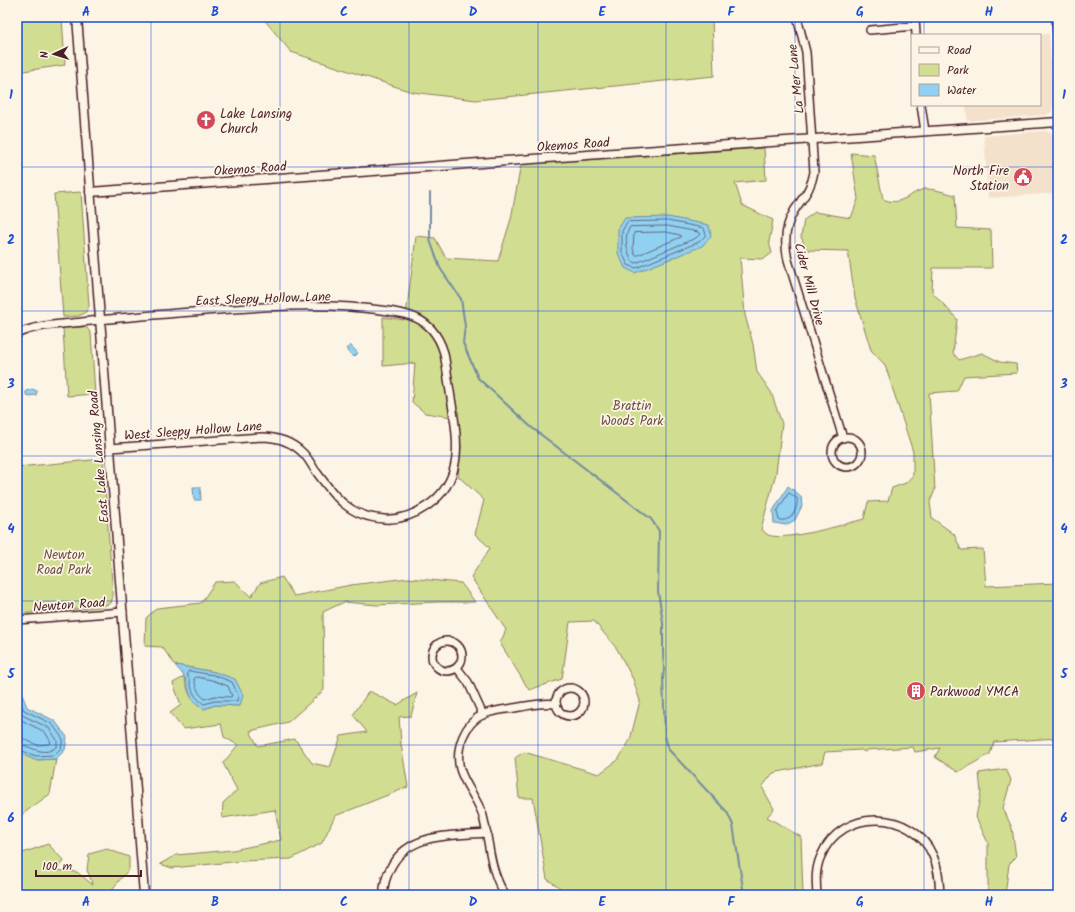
<svg xmlns="http://www.w3.org/2000/svg" width="1075" height="912" viewBox="0 0 1075 912" font-family="Kalam,sans-serif">
<rect width="100%" height="100%" fill="#fcf5e5"/>
<filter id="ink" filterUnits="userSpaceOnUse"><feTurbulence type="fractalNoise" baseFrequency=".025" numOctaves="2"/><feDisplacementMap in="SourceGraphic" scale="8" xChannelSelector="R" yChannelSelector="G"/><feConvolveMatrix kernelMatrix="1 2 1 2 8 2 1 2 1" color-interpolation-filters="sRGB"/></filter>
<g filter="url(#ink)">
<g fill="#f3e1cb">
<path d="M1049 34 1054 104 1052 112 1045 115 967 121 966 105H1040V35H1029Z"/>
<path d="M1045 131 1051 133 1056 141 1058 193 988 198 984 136Z"/>
</g>
<g fill="#d1de91" stroke="#8e7e5e">
<path d="M17 17H62L65 65 17 72Z"/>
<path d="M262 17H712L714 76 476 100 412 92 291 52Z"/>
<path d="M764 148 766 180 735 183 742 205 773 220 769 242 772 253 764 259 740 258 745 315 753 344 757 372 771 392 782 424 776 473 761 529C763 531 766 533 768 535 785 542 845 524 864 519L868 502 888 501 892 488 906 483 913 475V452L885 365 871 350 855 298 848 251 807 250 801 237 804 220 815 212 851 218 858 199 851 153 874 155 883 199C900 207 908 194 924 189 930 188 948 193 955 195L957 228 991 230 992 268H933L932 292 957 319 953 353 959 360 982 353 1000 362 1016 364 1017 373 964 376 957 391 929 393 935 490 930 502 932 518 954 534 961 550 983 549 986 586 1058 583V738L994 742 990 754 958 772 935 757 940 748 915 752 913 747 866 750 865 752 861 750 825 752 822 763 773 773 762 787 774 809 767 817 801 837 803 895H571L547 879 533 798H519L515 758 524 752 599 774 618 760 630 740 640 701 633 679 617 649 594 621 570 622 562 679 529 690 500 643 506 630 471 577 490 548 475 534 484 500 458 476 461 447 458 418 425 413 412 402 415 363 383 366V317L404 320 407 308 416 236 435 238 446 258 498 261 511 219 521 164Z"/>
<path d="M81 192 89 306 85 313 79 316 63 317 54 194Z"/>
<path d="M80 327H86L91 333 95 394 67 396 63 328Z"/>
<path d="M103 459 113 596 111 603 100 607 17 614V467Z"/>
<path d="M282 577 294 596 351 585 408 578 461 583 475 602H437L377 605 344 602 323 612 324 690 288 722 250 731 258 746 295 739 312 763 330 767 341 736 367 732 353 715 369 691 397 705 417 693 411 716 399 717 401 744 408 787 335 816 322 843 291 859 242 861 172 868 160 864 176 855 233 850 281 840 275 810 222 818 223 803 237 790 223 763 238 745 224 737 221 724 183 729 170 713 181 705 173 683 184 677C189 694 189 699 204 709L215 705 240 706 215 672 175 665 162 647 145 646 146 618 157 608 201 603 215 582 235 581 251 597 260 583Z"/>
<path d="M17 752 35 760 56 759 50 794 17 818Z"/>
<path d="M1006 769 1011 780 1003 808 1012 828 1016 857 1009 864 1005 895H988V843L976 817 981 792 979 773Z"/>
<path d="M48 844 64 861 54 870 77 872 93 885 87 870 89 854 107 849 129 857V869L113 888 116 895H17V845L20 854Z"/>
</g>
<g fill="#90d1f1" stroke="#748aa2">
<path d="M668 217 709 225 711 236 702 246 635 273 625 268 618 253V229L625 218Z"/>
<path d="M350 345 358 353 354 357 346 349Z"/>
<path d="M32 389 37 391 36 395 29 396 26 395V391Z"/>
<path d="M788 486 801 496 802 506 795 520 786 525 774 523 773 511Z"/>
<path d="M193 487H200L201 500H194Z"/>
<path d="M175 665 215 672 235 679 243 695 240 706 215 705 204 709C187 697 192 696 185 678 183 674 178 669 175 665Z"/>
<path d="M17 692H21L27 707 55 721 67 737 65 750 56 759 35 760 17 752Z"/>
</g>
<g fill="none" stroke-linecap="round" stroke-linejoin="round">
<g stroke="#66667a" stroke-width="1">
<path d="M668 221 704 228 706 235 699 242 636 268 628 265 622 252V231L627 222Z"/>
<path d="M668 226 698 232 700 234 696 238 636 263 632 261C627 251 623 237 630 227Z"/>
<path d="M667 232 680 235 681 237 638 255H635L633 249 634 233Z"/>
<path d="M789 493 797 498C798 509 792 522 779 520L777 512Z"/>
<path d="M189 671 214 675 232 682 238 695 237 701H215L204 704C190 695 193 687 187 674Z"/>
<path d="M197 677 212 680 228 686 232 696 231 697 215 696 205 699C198 694 196 687 194 679Z"/>
<path d="M17 696 24 710 52 724 63 739 61 748 54 755 36 756 17 749"/>
<path d="M17 707 22 715 49 728 57 740V746C44 759 31 745 17 744"/>
<path d="M17 718 45 732 51 742 49 744 37 745 24 739 17 738"/>
</g>
<path stroke="#748aa2" stroke-width="2" d="M430 193V240L440 268 461 299 465 326 463 343 478 378 531 427 651 519 659 531 658 591 663 623V653L664 669 663 679 665 736 669 750 727 812 733 825 744 895"/>
<g stroke="#4a1f2b" stroke-width="10">
<g id="minor">
<path d="M797 17 806 52 814 172C811 190 803 197 794 211 785 226 784 243 788 260L843 438"/>
<path d="M915 17 916 35"/>
<path d="M870 30 915 26"/>
<path d="M921 105 925 131"/>
<path d="M17 334C38 324 60 325 82 322 106 319 130 317 154 315 220 310 286 303 351 307 371 309 393 310 411 316 429 322 439 336 444 353 447 370 449 387 452 404 458 442 464 481 427 506 414 515 399 520 384 519 349 517 334 496 315 470 311 464 308 458 303 453 292 442 277 437 261 437L110 448"/>
<circle cx="847" cy="452" r="15"/>
<path d="M17 620 123 612"/>
<circle cx="447" cy="656" r="15"/>
<path d="M457 668 468 682 483 715"/>
<circle cx="570" cy="702" r="14"/>
<path d="M384 895C383 885 387 874 392 865 411 832 454 836 487 833"/>
<path d="M505 895C489 869 490 844 483 816 478 799 465 786 460 769 455 749 464 723 484 714 495 710 509 709 520 707 532 705 544 702 556 704"/>
<path d="M817 895C816 881 815 869 821 856 841 807 913 809 933 856 939 868 939 882 940 895"/>
</g>
</g>
<g stroke="#4a1f2b" stroke-width="11">
<g id="tertiary">
<path d="M77 17 144 895"/>
<path d="M90 192 614 153 1058 122"/>
</g>
</g>
<g stroke="#4a1f2b" stroke-width="12">
<path id="secondary" d="M1057 17 1058 32"/>
</g>
<use href="#minor" stroke="#fcf5e5" stroke-width="7"/>
<use href="#tertiary" stroke="#fcf5e5" stroke-width="8"/>
<use href="#secondary" stroke="#fcf5e5" stroke-width="9"/>
</g>
</g>
<path fill="none" stroke="#1d4ed8" stroke-width="1" stroke-opacity="0.55" d="M151 17V895M280 17V895M409 17V895M538 17V895M666 17V895M795 17V895M924 17V35M924 105V895M17 167H1058M17 311H1058M17 456H1058M17 601H1058M17 745H1058"/>
<defs>
<g id="church-disc" transform="scale(1)"><circle r="9.5" fill="#d1495b" stroke="#fcf5e5"/><path d="M-1.2-6h2.4v3.5h3.3v2.4h-3.3V6h-2.4V-.1h-3.3v-2.4h3.3Z" fill="#fff"/></g>
<g id="civic-disc" transform="scale(1)"><circle r="9.5" fill="#d1495b" stroke="#fcf5e5"/><path d="M-.6-6.5H3V-4.5H.6V-3L4-1V1h2V6H-6V1h2V-1L-.6-3ZM-1.2 2.5V6h2.4V2.5Z" fill="#fff"/></g>
<g id="building-disc" transform="scale(1)"><circle r="9.5" fill="#d1495b" stroke="#fcf5e5"/><path d="M-4-6H4V6H1V3H-1V6H-4ZM-2.5-4.3h1.7v1.8h-1.7ZM.8-4.3h1.7v1.8H.8ZM-2.5-1h1.7V.8h-1.7ZM.8-1h1.7V.8H.8Z" fill="#fff"/></g>
</defs>
<g fill-rule="evenodd">
<use href="#church-disc" x="206" y="120"/>
<use href="#civic-disc" x="1023" y="177"/>
<use href="#building-disc" x="916" y="691"/>
</g>
<g text-anchor="middle" stroke-width="3.5" stroke-linejoin="round" paint-order="stroke">
<g font-size="13" fill="#4a1f2b" stroke="#fcf5e5">
<text transform="translate(795 79) rotate(-96)" y="5">La Mer Lane</text>
<text transform="translate(573 144) rotate(-4)" y="5">Okemos Road</text>
<text transform="translate(250 168) rotate(-4)" y="5">Okemos Road</text>
<text transform="translate(810 284) rotate(75)" y="5">Cider Mill Drive</text>
<text transform="translate(263 298) rotate(-2)" y="5">East Sleepy Hollow Lane</text>
<text transform="translate(193 430) rotate(-4)" y="5">West Sleepy Hollow Lane</text>
<text transform="translate(98 457) rotate(-95)" y="5">East Lake Lansing Road</text>
<text transform="translate(69 604) rotate(-4)" y="5">Newton Road</text>
</g>
<g font-size="13" fill="#4a1f2b" stroke="#fcf5e5" text-anchor="start">
<text x="220" y="118">Lake Lansing<tspan x="220" dy="15">Church</tspan></text>
<text x="1009" y="175" text-anchor="end">North Fire<tspan x="1009" dy="15">Station</tspan></text>
<text x="930" y="696">Parkwood YMCA</text>
</g>
<g font-size="13" fill="#6c4f44" stroke="#fcf5e5">
<text x="632" y="410">Brattin<tspan x="632" dy="15">Woods Park</tspan></text>
<text x="64" y="559">Newton<tspan x="64" dy="15">Road Park</tspan></text>
</g>
</g>
<rect width="1075" height="912" fill="none" stroke="#fcf5e5" stroke-width="44"/>
<rect x="911" y="34" width="130" height="72" fill="#fcf5e5" stroke="#b59f9b"/>
<rect x="919" y="47" width="20" height="6" fill="#fcf5e5" stroke="#b59f9b"/>
<text x="947" y="54" font-size="12" fill="#4a1f2b">Road</text>
<rect x="919" y="64" width="20" height="12" fill="#d1de91" stroke="#b59f9b"/>
<text x="947" y="74" font-size="12" fill="#4a1f2b">Park</text>
<rect x="919" y="84" width="20" height="12" fill="#90d1f1" stroke="#b59f9b"/>
<text x="947" y="94" font-size="12" fill="#4a1f2b">Water</text>
<g transform="translate(54 54) rotate(266)" stroke="#fcf5e5" stroke-width="3" paint-order="stroke">
<path d="M0-3L7 15L0 10L-7 15Z" fill="#4a1f2b"/>
<text y="-6" font-size="11" font-weight="bold" text-anchor="middle" fill="#4a1f2b">N</text>
</g>
<path d="M36 870v6h105v-6" fill="none" stroke="#4a1f2b" stroke-width="2"/>
<text x="42" y="870" font-size="12" fill="#4a1f2b" stroke="#fcf5e5" stroke-width="3" paint-order="stroke">100 m</text>
<rect x="22" y="22" width="1031" height="868" fill="none" stroke="#1d4ed8" stroke-width="1.5"/>
<g font-size="13" text-anchor="middle" font-weight="bold" fill="#1d4ed8">
<text x="86" y="16">A</text>
<text x="215" y="16">B</text>
<text x="344" y="16">C</text>
<text x="473" y="16">D</text>
<text x="602" y="16">E</text>
<text x="731" y="16">F</text>
<text x="860" y="16">G</text>
<text x="989" y="16">H</text>
<text x="11" y="99">1</text>
<text x="1064" y="99">1</text>
<text x="11" y="244">2</text>
<text x="1064" y="244">2</text>
<text x="11" y="388">3</text>
<text x="1064" y="388">3</text>
<text x="11" y="533">4</text>
<text x="1064" y="533">4</text>
<text x="11" y="678">5</text>
<text x="1064" y="678">5</text>
<text x="11" y="822">6</text>
<text x="1064" y="822">6</text>
<text x="86" y="906">A</text>
<text x="215" y="906">B</text>
<text x="344" y="906">C</text>
<text x="473" y="906">D</text>
<text x="602" y="906">E</text>
<text x="731" y="906">F</text>
<text x="860" y="906">G</text>
<text x="989" y="906">H</text>
</g>
</svg>
